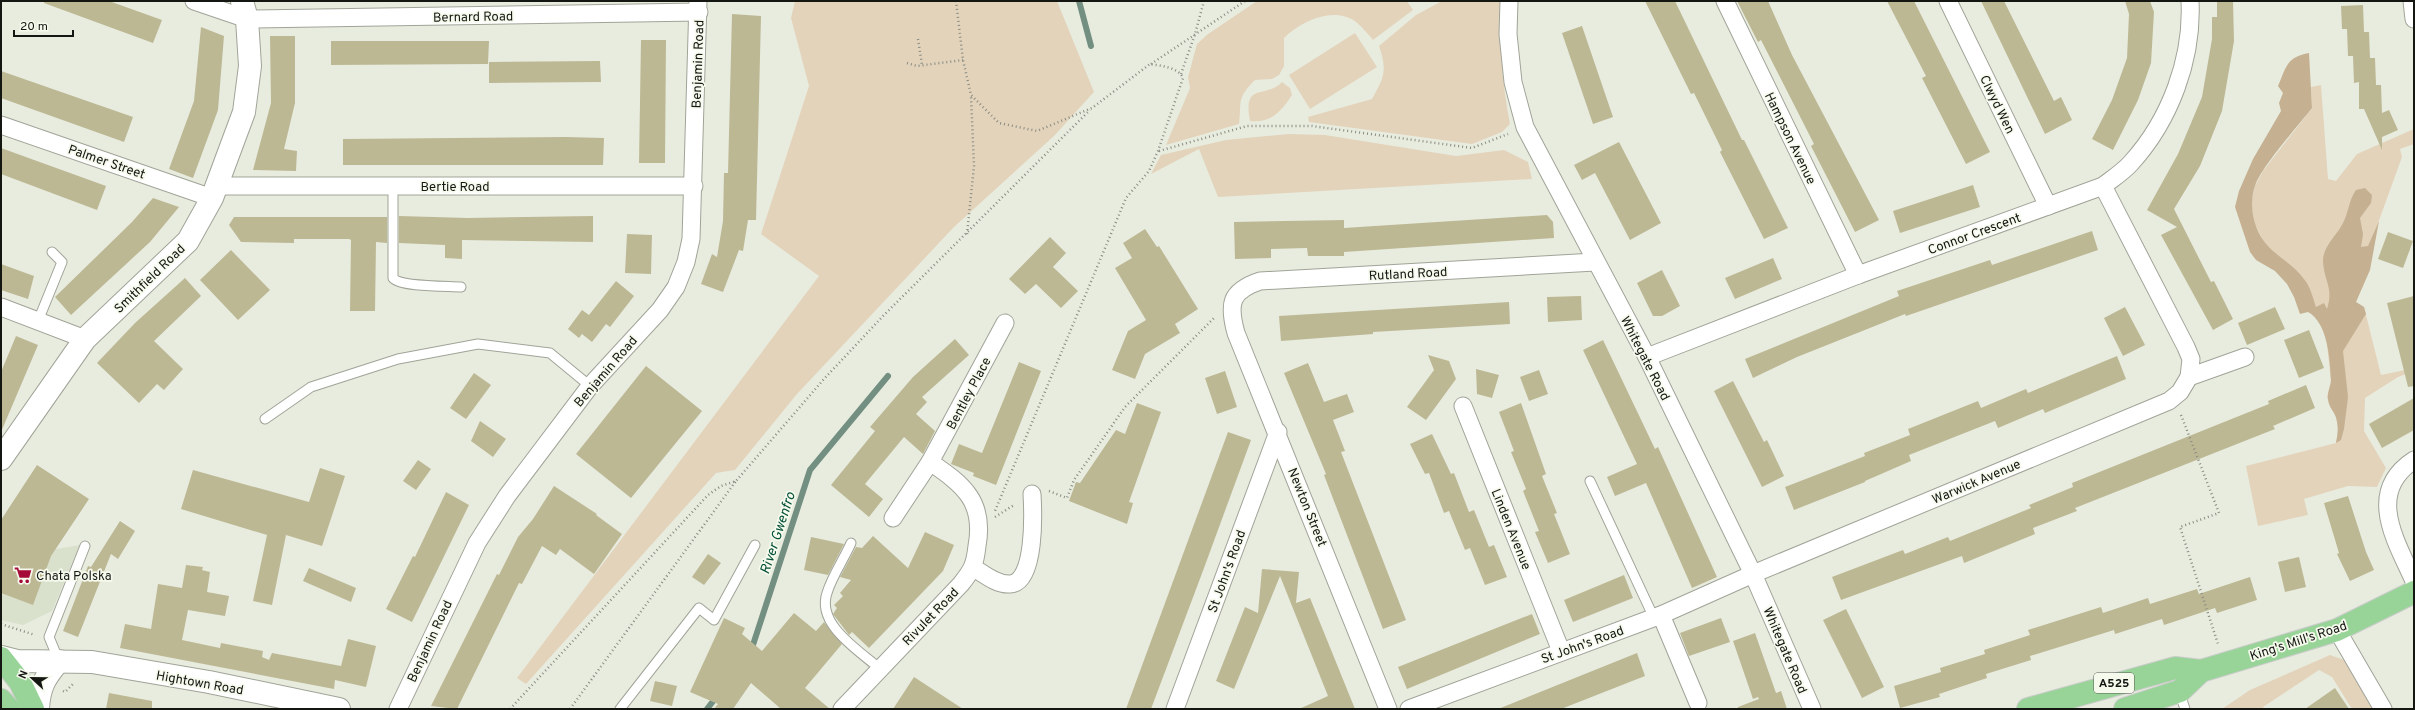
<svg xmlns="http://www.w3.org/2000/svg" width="2415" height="710" viewBox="0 0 2415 710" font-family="Overpass,sans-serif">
<rect width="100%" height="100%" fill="#e8ecdf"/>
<path fill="#d9e0cc" d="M1 531 56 549 80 545 52 611 23 625 1 620Z"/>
<g fill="#e3d3bb">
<path d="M795 1H1057L1094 92 1054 136 954 227 797 394 735 470 716 473 526 684 517 678 819 276 761 234 809 86 791 18Z"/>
<path d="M1257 1H1407L1413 10 1373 40C1368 34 1362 27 1356 22 1334 5 1300 22 1284 38V66L1279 75 1272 79 1255 80C1236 99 1242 101 1239 124L1166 145 1190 88 1188 77 1197 44 1208 34Z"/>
<path d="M1442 1H1501C1499 43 1502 83 1510 124L1502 132 1472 144 1309 122 1308 117 1372 99C1385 76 1387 70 1379 46L1416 15Z"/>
<path d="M1355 33 1377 67 1310 109 1289 75Z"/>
<path d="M1282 82 1290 88 1292 95C1281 112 1271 123 1250 121 1242 81 1267 99 1282 82Z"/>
<path d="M2321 85 2328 179 2336 181 2357 154 2414 129V144L2400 149 2402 157 2377 226 2356 302 2364 307 2381 375 2405 370 2406 374 2398 377 2365 398 2364 431 2386 468 2377 487 2348 486 2304 499 2308 515 2258 526 2246 466 2336 443 2338 429 2336 416 2330 406 2327 397 2331 382 2327 344V324L2316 307 2304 279 2278 258 2264 242 2254 223 2251 204 2255 186 2263 171 2312 108 2311 87Z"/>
<path d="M1289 134 1325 135 1456 156 1504 150 1528 162 1532 179 1218 197 1199 149 1151 174 1161 155 1226 140Z"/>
<path d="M2330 655 2347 661 2377 709H2352L2332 677 2319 670 2263 707 2264 709H2222L2250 690Z"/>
</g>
<path fill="#c5b091" d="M2309 53 2312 108C2298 126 2261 167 2255 186 2248 207 2254 231 2268 246 2279 258 2295 266 2304 279 2310 286 2313 298 2316 307L2324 303 2327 309C2334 287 2324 282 2323 261 2323 245 2338 235 2344 221 2349 210 2349 200 2356 190L2365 188 2372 195 2371 203 2360 218 2363 234 2361 247 2368 246 2379 221 2370 270 2356 302 2364 307 2366 314 2343 351 2348 397 2344 429 2341 440 2336 443C2338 434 2339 424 2335 415 2332 409 2328 405 2328 398 2327 392 2331 386 2331 380 2330 360 2328 323 2308 312L2300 314 2294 297 2287 284 2275 271 2256 260 2250 252 2235 207 2239 191 2253 159 2281 111 2279 103 2283 93 2278 86C2286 68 2286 57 2309 53Z"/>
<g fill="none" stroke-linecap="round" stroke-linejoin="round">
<g stroke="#738f81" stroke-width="6">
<path d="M1079 1 1091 46"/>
<path d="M751 651 810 470 888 376"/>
<path d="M707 709 717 696"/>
</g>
</g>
<g fill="#bdb894">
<path d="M44 1H109L162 20 153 43 44 3Z"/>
<path d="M1645 1H1675L1742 140H1744L1788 228 1764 239 1720 152 1722 150 1694 93 1691 94Z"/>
<path d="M1737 1H1768L1792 55 1879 220 1855 232 1811 146 1814 144 1761 40 1758 42Z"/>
<path d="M1887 1H1914L1990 152 1966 164 1922 78 1926 76Z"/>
<path d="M1981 1H2004L2054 101 2061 97 2072 120 2045 134Z"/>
<path d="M2125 1H2150L2154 12 2151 63 2138 100 2113 150 2092 139 2112 100 2127 58 2129 14Z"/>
<path d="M2217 1H2233L2234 41 2222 111 2200 166 2174 209 2211 282 2214 281 2233 319 2213 330 2161 235 2177 227 2147 210 2178 154 2202 97 2212 39V17H2217Z"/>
<path d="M2363 5 2364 32H2369L2370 58H2375L2376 85H2381L2382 113 2389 110 2398 130 2382 137V150L2364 109H2359V82L2354 83 2353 56H2348L2347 29H2342L2341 6Z"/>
<path d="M732 14 761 16 756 220H748L743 251 739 250 723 292 701 284 712 254 717 257 723 221 724 173H728Z"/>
<path d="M1582 26 1613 117 1593 124 1562 33Z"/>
<path d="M201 27 224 36 218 110 193 178 169 169 194 101Z"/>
<path d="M270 36H295V103L284 149 297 151 296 171 253 170 271 103Z"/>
<path d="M641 40H666L665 163H639Z"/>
<path d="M331 41H489L488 64 331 65Z"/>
<path d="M600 61 601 82 489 83V62Z"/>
<path d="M1 71 133 117 124 142 1 98Z"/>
<path d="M566 137 604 138 603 165H343V139Z"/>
<path d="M1619 142 1661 223 1630 240 1595 173 1582 180 1574 165Z"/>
<path d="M1 148 106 186 97 210 1 174Z"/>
<path d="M1973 185 1980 207 1900 233 1893 211Z"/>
<path d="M153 198 179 207 150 242 71 315 55 297 132 222Z"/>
<path d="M1547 215 1553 222 1554 238 1344 252V256H1308L1307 248 1271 249V258L1235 259 1234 222 1344 220V228Z"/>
<path d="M399 216 468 218 593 216V242L462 240V259L445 258V245L399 243Z"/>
<path d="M234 217H387V243L376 242 375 311H350L351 240 349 239H294V243L241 242 229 225Z"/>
<path d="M1145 229 1157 247 1159 246 1198 309 1175 324 1180 333 1145 354 1135 379 1112 370 1128 331 1146 320 1115 268 1132 258 1123 243Z"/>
<path d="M2092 231 2098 250 1906 316 1905 314 1797 357 1753 378 1745 359 1899 296 1897 291 1990 260 1992 265Z"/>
<path d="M2388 232 2413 241 2403 268 2378 259Z"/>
<path d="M627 234 652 235 651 274 625 273Z"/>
<path d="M1050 237 1066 253 1053 267 1078 291 1061 308 1036 284 1025 294 1009 279Z"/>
<path d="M231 250 270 290 238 320 200 280Z"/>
<path d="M1773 258 1782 279 1735 299 1725 278Z"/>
<path d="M1 264 34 276 28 299 1 290Z"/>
<path d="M1662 270 1680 306 1662 316H1653L1637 283Z"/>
<path d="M185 278 201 296 154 341 183 369 164 390 157 384 139 403 97 363 135 323Z"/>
<path d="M616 281 634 296 610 327 606 324 592 342 582 334 579 338 568 329 582 310 589 315Z"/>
<path d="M1581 296 1582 320 1548 322 1547 297Z"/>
<path d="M2414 296V386L2408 387 2387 303Z"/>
<path d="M1509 302 1510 324 1373 332V334L1281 341 1279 316Z"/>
<path d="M2125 307 2145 345 2123 356 2104 318Z"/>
<path d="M2275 307 2285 329 2247 345 2238 323Z"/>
<path d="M2309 330 2324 368 2299 378 2284 340Z"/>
<path d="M16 336 38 345 1 432V372Z"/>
<path d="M955 339 969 355 922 397 927 402 916 414 935 431 923 454 904 437 865 484 883 499 869 517 831 485 875 431 870 427 913 377Z"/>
<path d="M1603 340 1655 449 1658 447 1717 577 1692 588 1646 483 1615 496 1607 477 1637 464 1583 350Z"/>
<path d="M1428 355 1449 361 1456 379 1426 420 1407 407 1434 370Z"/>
<path d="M2117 356 2126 379 2045 413 2043 409 1998 428 1995 421 1909 455 1911 461 1865 481V482L1794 510 1785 487 1865 456 1864 453 1910 435 1908 429 1978 401 1981 408 2026 389 2028 393Z"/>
<path d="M1019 362 1041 371 996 485 973 476 974 473 951 464 959 444 982 453Z"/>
<path d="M1308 363 1324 402 1347 394 1354 412 1333 420 1345 451 1341 452 1406 620 1383 629 1324 475 1326 474 1284 373Z"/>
<path d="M646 366 702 411 631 498 576 454Z"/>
<path d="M1476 369 1499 375 1492 398 1477 394Z"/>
<path d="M1539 370 1548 394 1529 401 1520 377Z"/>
<path d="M1225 371 1237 407 1217 414 1205 378Z"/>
<path d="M474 373 491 385 466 419 450 408Z"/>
<path d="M1733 381 1764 442 1767 440 1784 476 1762 487 1714 391Z"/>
<path d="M2306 385 2315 408 2273 426 2275 429 2075 508 2077 511 2033 528 2035 534 1964 563 1962 556 1841 600 1832 577 1903 550 1905 554 1948 537 1950 541 2031 508 2029 505 2073 487 2072 483 2269 404 2268 401Z"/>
<path d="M2414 398V430L2382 448 2369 424Z"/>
<path d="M1137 403 1161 412 1129 502 1133 503 1127 524 1069 501 1076 482 1080 483 1116 430 1125 434Z"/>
<path d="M1521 403 1546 474 1542 476 1557 513 1554 514 1570 554 1548 563 1535 532 1539 531 1523 491 1526 489 1511 452 1514 451 1499 412Z"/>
<path d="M480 421 506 439 493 457 471 441Z"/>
<path d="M1228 432 1251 440 1204 568 1151 709H1126Z"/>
<path d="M1432 434 1451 474 1454 473 1469 512 1474 510 1489 547 1494 545 1507 577 1485 585 1470 548 1465 550 1449 511 1444 513 1429 473 1425 474 1410 444Z"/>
<path d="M418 460 431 469 416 490 403 481Z"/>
<path d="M37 465 89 499 51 556 33 605 1 593V520Z"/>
<path d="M320 468 345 476 322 546 286 535 272 605 253 601 267 535 181 509 193 470 309 502Z"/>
<path d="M554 486 597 514 596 515 622 534 594 574 560 549 556 555 542 546 522 584 519 583 457 709 431 706 497 574 499 575 518 537 533 519Z"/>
<path d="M446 492 469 505 412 622 386 609 413 556 415 557Z"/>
<path d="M2348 496 2366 552 2374 570 2350 581 2337 554 2339 553 2324 503Z"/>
<path d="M120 521 135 531 118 559 111 554 78 637 63 631 88 566 91 567Z"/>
<path d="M925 532 954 545 943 571 869 648 852 632 849 635 833 614 837 608 834 605 843 596 840 593 851 580 840 577 856 547 862 548 873 536 908 568Z"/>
<path d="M811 537 844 544 828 575 804 570Z"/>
<path d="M708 554 721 563 704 585 692 577Z"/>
<path d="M2299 557 2306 587 2285 592 2278 562Z"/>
<path d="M186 565 203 567 202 570 210 572 207 592 229 596 225 616 188 610 182 640 220 648 221 643 263 651 262 657 269 660 272 653 341 666 348 639 376 646 366 687 335 680 334 689 120 648 125 624 151 629 158 584 182 588Z"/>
<path d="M309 568 356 588 351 602 303 581Z"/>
<path d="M1262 569 1299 572 1296 603 1310 598 1355 709H1299L1328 696 1280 576 1234 689 1216 681 1245 607 1258 613Z"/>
<path d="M1624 575 1633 598 1573 622 1564 600Z"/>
<path d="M2250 577 2257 600 2217 613 2215 608 2164 625 2162 619 2115 634 2114 630 2030 656 2031 660 1986 674 1987 678 1939 694 1940 697 1900 708 1894 686 1941 672 1940 668 1985 654 1984 650 2030 635 2028 630 2101 607 2103 613 2148 598 2150 604 2197 589 2199 594Z"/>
<path d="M1846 609 1884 687 1862 698 1823 620Z"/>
<path d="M794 613 816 631 824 622 842 644 805 688 830 709H781L751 683 733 709H714L718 704 690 692 724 618 745 628 742 634 762 651Z"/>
<path d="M1532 614 1540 634 1407 689 1398 667Z"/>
<path d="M1721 618 1730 642 1689 656 1680 633Z"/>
<path d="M1755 633 1776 693 1781 691 1787 709H1738V707L1759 699 1758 697 1753 699 1733 641Z"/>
<path d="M1637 653 1645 676 1561 709H1498Z"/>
<path d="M914 677 963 709H893Z"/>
<path d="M655 681 677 686 672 706 650 701Z"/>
<path d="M2335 688 2349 709H2305Z"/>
<path d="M109 693 152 701V709H106Z"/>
</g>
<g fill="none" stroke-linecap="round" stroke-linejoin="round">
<g stroke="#a0a498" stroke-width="11">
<g id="service">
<path d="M393 186V278C400 287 448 286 461 287"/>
<path d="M38 321 62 262 52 252"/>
<path d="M265 419 311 387 398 359 478 344 550 353 590 386"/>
<path d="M1590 481 1654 618"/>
<path d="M851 543C844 559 832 576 827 593 816 625 860 651 880 669"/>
<path d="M59 661 49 637 85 546"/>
<path d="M2179 691 2185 709"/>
<path d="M620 709 699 608 714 620 755 545"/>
</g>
</g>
<g stroke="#a0a498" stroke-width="19">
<g id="minor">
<path d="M194 1 247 19 699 12"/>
<path d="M1509 1 1508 34 1513 82 1525 127 1647 357 1753 574 1812 709"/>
<path d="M1725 1 1858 275"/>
<path d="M1948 1 2048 206"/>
<path d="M2412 1 2414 19"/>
<path d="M1 125 212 198"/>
<path d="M217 186H694"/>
<path d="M2103 186 2186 347 2191 359 2189 377"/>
<path d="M1 307 85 339"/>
<path d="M1647 357 1858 275 2103 186C2112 179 2123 172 2131 163 2170 120 2193 59 2190 1"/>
<path d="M1463 406 1561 651"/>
<path d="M2414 460C2365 492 2396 541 2414 581"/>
<path d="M893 518 930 462"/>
<path d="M974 568C984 574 997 585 1010 584 1036 583 1033 511 1032 494"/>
<path d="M1661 615 1698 703"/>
<path d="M2337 630 2383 709"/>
<path d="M398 709 477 543 507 496 590 386 660 310 676 287 686 262 691 239 698 1"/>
<path d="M842 709 961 584C973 569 975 564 977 546 985 502 964 485 930 462L1005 323"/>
<path d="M1175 709 1278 432"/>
<path d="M1388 709 1236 333C1228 304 1230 291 1260 281L1595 262"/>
<path d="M1409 709 1661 615 1753 574 2169 401 2180 392 2189 377 2245 357"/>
</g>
</g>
<g stroke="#a0a498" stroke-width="24">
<g id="tertiary">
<path d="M1 459 85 339 188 241 212 198 244 112 250 66 247 19 242 1"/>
<path d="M1 657 17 661 92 662 209 682 339 709"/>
<path d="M38 709C39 687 45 677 59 661"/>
</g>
</g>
<g stroke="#cbcccb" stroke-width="24">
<g id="primary">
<path d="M1 658 20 682 33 709"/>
<path d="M1 700 9 709"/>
<path d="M2028 709 2175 668 2201 671 2337 630 2414 592"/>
<path d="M2125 709 2180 691 2201 671"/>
</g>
</g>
<g stroke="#898c83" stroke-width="2.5" stroke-dasharray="1 3" stroke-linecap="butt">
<path d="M956 1 963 60 971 95 999 123 1037 131 1092 108 1150 64C1161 66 1178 67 1183 78L1158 151 1149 171 1126 198 995 511"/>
<path d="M918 39 922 65"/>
<path d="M907 63 917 66 963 60"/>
<path d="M1151 64 1245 1"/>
<path d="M1181 74 1195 34 1204 1"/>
<path d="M1159 151 1247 126H1312L1472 148 1508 134"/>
<path d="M967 234 974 166 971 95"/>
<path d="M2181 415 2219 513 2180 527 2218 644"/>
<path d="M1049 491 1067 498 1074 480 1125 407 1215 317"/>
<path d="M995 517 1014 505"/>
<path d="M1 624 35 635"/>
<path d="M63 691 65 692 74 683"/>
<path d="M510 709 708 495 721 486 736 481 824 379 884 315 1090 110"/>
<path d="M570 709 736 481"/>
</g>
<use href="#service" stroke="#fff" stroke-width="9"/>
<use href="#minor" stroke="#fff" stroke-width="17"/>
<use href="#tertiary" stroke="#fff" stroke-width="22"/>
<use href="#primary" stroke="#98d497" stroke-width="22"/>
</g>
<defs>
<g id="supermarket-bare" transform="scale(1.38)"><path d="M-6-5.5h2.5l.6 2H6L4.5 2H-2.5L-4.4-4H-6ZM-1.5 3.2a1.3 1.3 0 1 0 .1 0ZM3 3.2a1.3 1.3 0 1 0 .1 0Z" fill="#a50a38" stroke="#f5faed" stroke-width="2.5" paint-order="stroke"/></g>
</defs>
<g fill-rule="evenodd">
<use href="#supermarket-bare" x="23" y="575"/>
</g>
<g text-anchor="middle" stroke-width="3.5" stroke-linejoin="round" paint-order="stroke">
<rect fill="#f5faed" stroke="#585a54" stroke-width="1" x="2094" y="673" width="40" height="20" rx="3"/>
<g font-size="12" font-weight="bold" fill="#141612">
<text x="2114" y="687">A525</text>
</g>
<g font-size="13" fill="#141612" stroke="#f5faed">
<text transform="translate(473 16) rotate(-1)" y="5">Bernard Road</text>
<text transform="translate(697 64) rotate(-88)" y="5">Benjamin Road</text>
<text transform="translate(1998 104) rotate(64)" y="5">Clwyd Wen</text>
<text transform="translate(1791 138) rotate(64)" y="5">Hampson Avenue</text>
<text transform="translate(107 161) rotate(19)" y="5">Palmer Street</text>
<text x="455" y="191">Bertie Road</text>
<text transform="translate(1974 233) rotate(-20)" y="5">Connor Crescent</text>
<text transform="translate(1408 273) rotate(-3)" y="5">Rutland Road</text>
<text transform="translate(149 278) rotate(-44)" y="5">Smithfield Road</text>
<text transform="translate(1646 358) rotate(63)" y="5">Whitegate Road</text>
<text transform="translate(605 371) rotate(-49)" y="5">Benjamin Road</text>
<text transform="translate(968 393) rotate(-62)" y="5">Bentley Place</text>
<text transform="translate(1976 481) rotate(-23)" y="5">Warwick Avenue</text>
<text transform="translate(1308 507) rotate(68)" y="5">Newton Street</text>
<text transform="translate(1512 529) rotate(68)" y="5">Linden Avenue</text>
<text transform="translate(1226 571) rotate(-70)" y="5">St John's Road</text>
<text transform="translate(930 616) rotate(-46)" y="5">Rivulet Road</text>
<text transform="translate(2298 640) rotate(-18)" y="5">King's Mill's Road</text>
<text transform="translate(429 641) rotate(-65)" y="5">Benjamin Road</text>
<text transform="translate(1582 644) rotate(-20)" y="5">St John's Road</text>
<text transform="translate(1786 650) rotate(67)" y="5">Whitegate Road</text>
<text transform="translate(200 682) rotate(10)" y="5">Hightown Road</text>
</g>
<g font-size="13" fill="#141612" stroke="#f5faed" text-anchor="start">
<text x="36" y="580">Chata Polska</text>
</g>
<g font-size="14" font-style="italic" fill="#045039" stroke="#f5faed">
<text transform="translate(777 533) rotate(-72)" y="5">River Gwenfro</text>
</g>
</g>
<rect width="2415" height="710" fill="none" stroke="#141612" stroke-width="4"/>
<g transform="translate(32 678) rotate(292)" stroke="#f5faed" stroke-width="3" paint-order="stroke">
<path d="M0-3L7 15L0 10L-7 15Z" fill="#141612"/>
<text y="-6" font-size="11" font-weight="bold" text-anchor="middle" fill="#141612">N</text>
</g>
<path d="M14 30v6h59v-6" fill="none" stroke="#141612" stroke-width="2"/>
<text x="20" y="30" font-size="12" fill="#141612" stroke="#f5faed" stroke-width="3" paint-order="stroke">20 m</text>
</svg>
